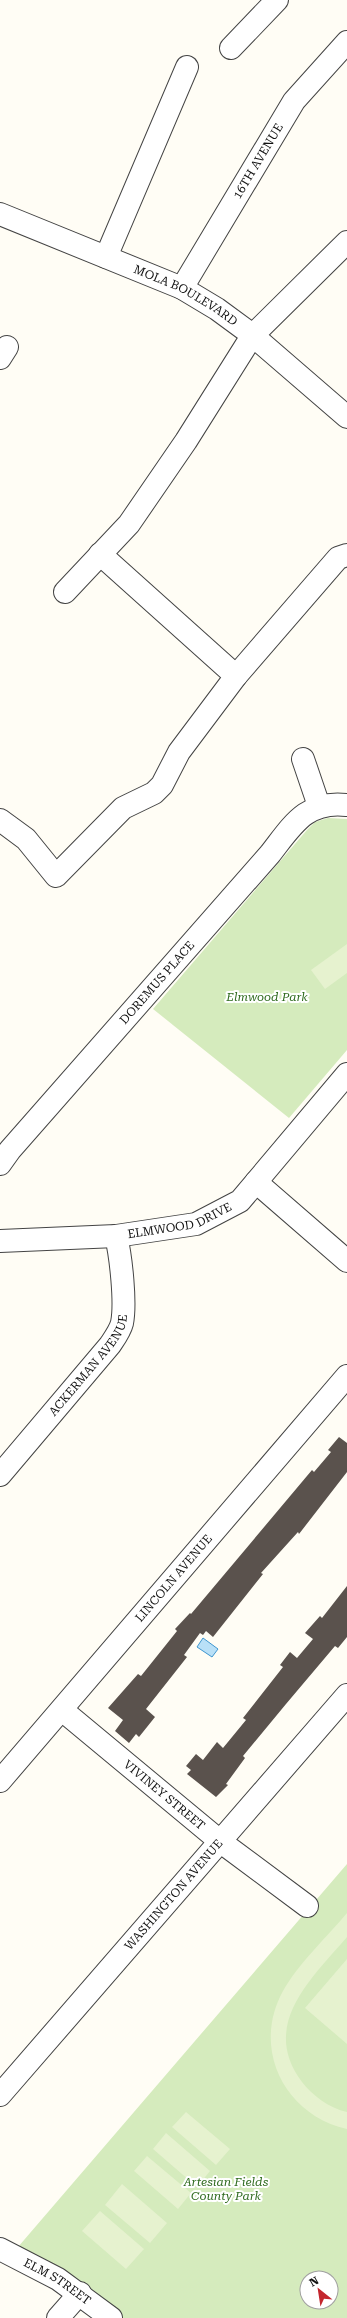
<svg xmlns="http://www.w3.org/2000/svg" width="347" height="2318" viewBox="0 0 347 2318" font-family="'Roboto Serif',serif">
<rect width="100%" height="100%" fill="#fffdf5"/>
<g fill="#d5ebbd" fill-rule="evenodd">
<path d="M328 818 347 819V1050L289 1118 153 1009 307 830 315 822Z"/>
<path d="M347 1864V2318H92L12 2254ZM307 2278H331V2302H307Z"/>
</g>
<g fill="#e6f2cf">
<path d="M347 944V973L325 989 311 970Z"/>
<path d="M347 1913V1937C312 1978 259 2025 302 2082 313 2096 329 2108 347 2112V2129C285 2115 251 2049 283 1991 298 1964 327 1937 347 1913Z"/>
<path d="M347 1959V2044L305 2008Z"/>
<path d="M186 2112 230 2149 216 2165 172 2127Z"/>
<path d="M166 2133 210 2171 197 2187 153 2149Z"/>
<path d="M147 2156 191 2193 178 2209 134 2171Z"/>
<path d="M122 2184 167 2223 150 2243 105 2205Z"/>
<path d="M100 2211 144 2249 126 2269 82 2231Z"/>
</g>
<path fill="#b9e0f7" stroke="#3f96cf" d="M203 1638 218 1649 212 1657 197 1647Z"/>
<g fill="#5a524d">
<path d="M339 1437 347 1443V1472L299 1534 298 1532 261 1573 263 1574 213 1637 206 1631 203 1635 200 1633 184 1655 187 1657 146 1709 155 1717 139 1737 136 1734 129 1743 115 1731 123 1720 108 1708 138 1674 141 1676 177 1631 175 1629 190 1613 191 1614 312 1470 314 1472 331 1452 328 1450Z"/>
<path d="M347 1586V1637L338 1648 335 1646 286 1704 243 1756 245 1758 226 1784 228 1785 216 1797 187 1774 191 1770 186 1766 196 1754 203 1760 217 1742 223 1748 246 1720 243 1718 283 1667 280 1665 290 1652 297 1658 313 1639 305 1633 320 1616 322 1618Z"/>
</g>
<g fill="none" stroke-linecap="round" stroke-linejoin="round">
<g stroke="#444" stroke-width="24">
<g id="minor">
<path d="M231 48 277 0"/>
<path id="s1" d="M0 214 182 288 217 309 251 334 347 417"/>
<path d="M106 257 187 67"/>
<path id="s2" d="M182 288 294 101 347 42"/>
<path d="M0 358 7 347"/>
<path d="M100 554 236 676"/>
<path d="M65 592 129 524 186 441 252 336 347 242"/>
<path d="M303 759 319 806"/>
<path d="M0 820 26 839 56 876 123 808 154 793 162 785 179 752 236 676 338 558 347 555"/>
<path id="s3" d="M0 1164 10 1150 270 854C292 826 306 800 347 805"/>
<path d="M256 1182 347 1261"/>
<path id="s4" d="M0 1241 116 1236 196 1224 240 1201 347 1074"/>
<path id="s5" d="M0 1475 110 1345C114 1339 120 1331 122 1323 126 1303 121 1257 116 1236"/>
<path id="s6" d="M62 1710 221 1842 307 1906"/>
<path id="s7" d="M0 1781 347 1376"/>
<path id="s8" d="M0 2095 347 1695"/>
<path id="s9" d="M0 2249 58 2279 111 2318"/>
<path d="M58 2318 80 2293"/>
</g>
</g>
<use href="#minor" stroke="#fff" stroke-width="22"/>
</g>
<g text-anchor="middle" stroke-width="4" stroke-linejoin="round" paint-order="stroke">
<g font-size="12" fill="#111" stroke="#fff">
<text dy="4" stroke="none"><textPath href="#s2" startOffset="148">16TH AVENUE</textPath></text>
<text dy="4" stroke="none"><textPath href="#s1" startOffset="203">MOLA BOULEVARD</textPath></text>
<text dy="4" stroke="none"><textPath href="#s3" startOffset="240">DOREMUS PLACE</textPath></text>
<text dy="4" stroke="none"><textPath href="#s4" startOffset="182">ELMWOOD DRIVE</textPath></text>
<text dy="4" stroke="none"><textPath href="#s5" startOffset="142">ACKERMAN AVENUE</textPath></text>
<text dy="4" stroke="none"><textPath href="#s7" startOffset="267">LINCOLN AVENUE</textPath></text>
<text dy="4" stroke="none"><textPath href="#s6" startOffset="133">VIVINEY STREET</textPath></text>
<text dy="4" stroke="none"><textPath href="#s8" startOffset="265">WASHINGTON AVENUE</textPath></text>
<text dy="4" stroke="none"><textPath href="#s9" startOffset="66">ELM STREET</textPath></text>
</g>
<g font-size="12" font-style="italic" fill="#2f6b1f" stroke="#fff">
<text x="267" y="1001">Elmwood Park</text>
<text x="226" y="2186">Artesian Fields<tspan x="226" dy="14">County Park</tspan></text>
</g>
</g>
<g transform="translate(319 2290) rotate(330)"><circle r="19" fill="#ffffff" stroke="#a0a0a0"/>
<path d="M0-3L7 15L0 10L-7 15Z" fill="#c4262e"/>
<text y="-6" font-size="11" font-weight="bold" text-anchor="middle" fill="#111111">N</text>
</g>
</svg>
